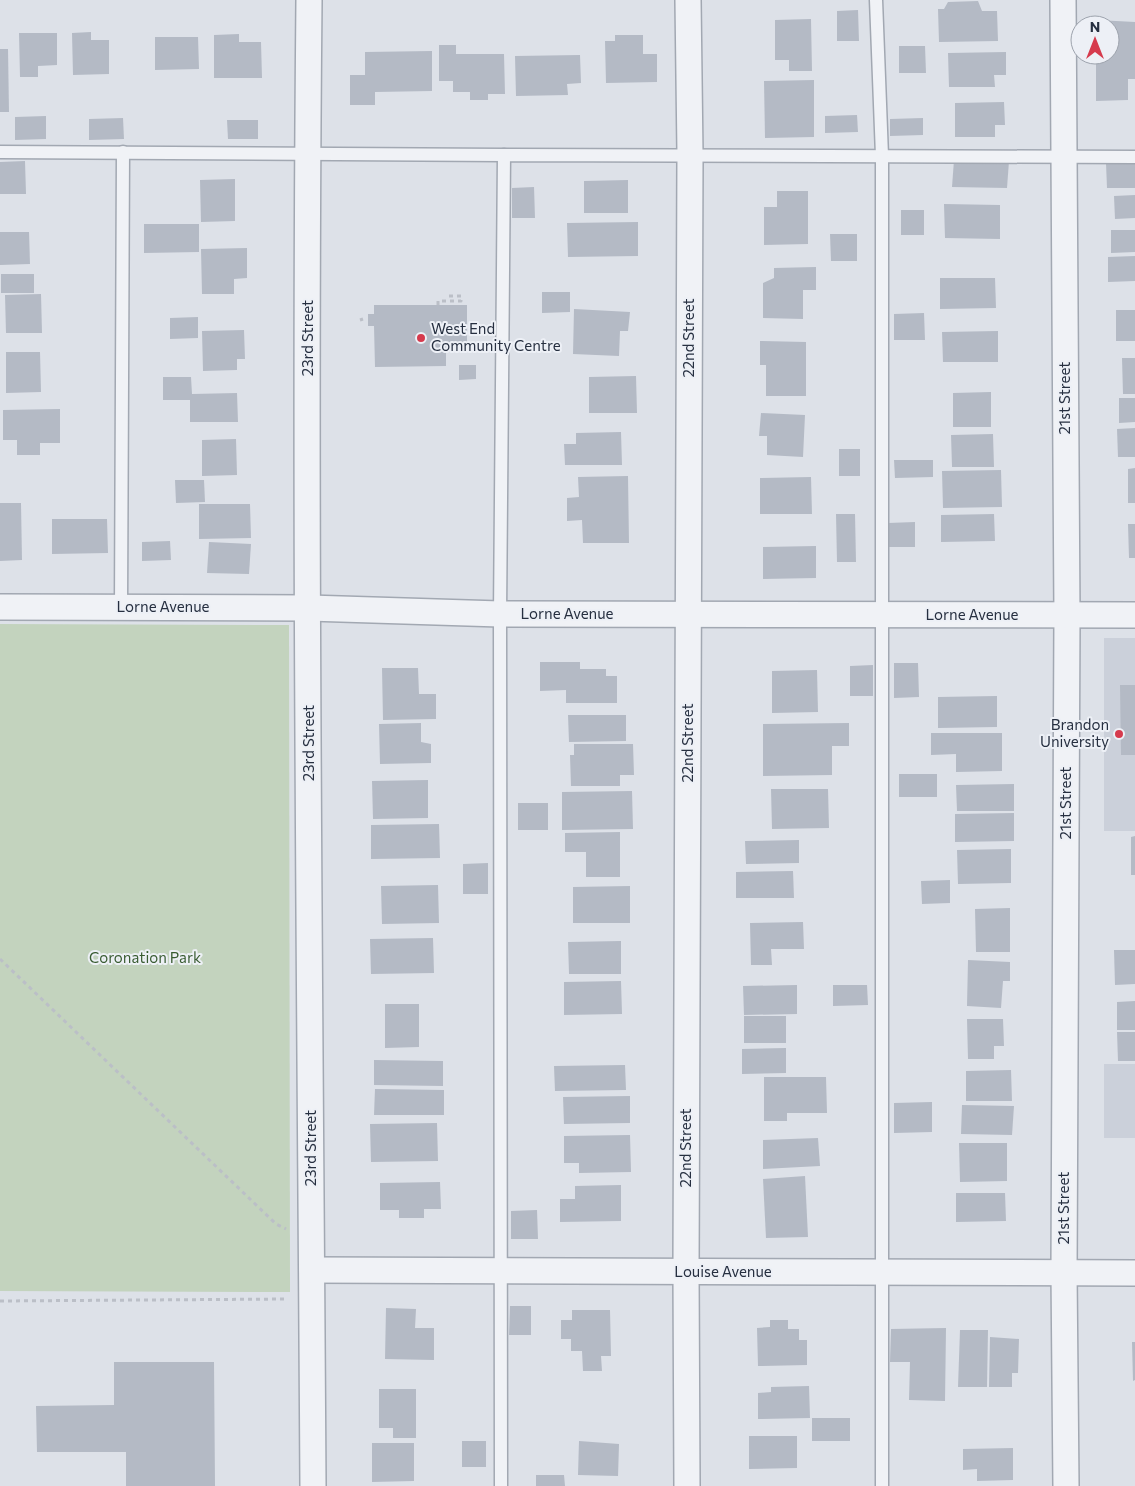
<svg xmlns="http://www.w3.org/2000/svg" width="1135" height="1486" viewBox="0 0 1135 1486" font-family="Commissioner,sans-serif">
<rect width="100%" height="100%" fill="#dde1e8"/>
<g fill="#cbd0da">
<rect x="1104" y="638" width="31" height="193"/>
<rect x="1104" y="1064" width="31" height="74"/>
</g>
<path fill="#c3d3be" d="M0 624 289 625 290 1292 0 1291Z"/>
<g fill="#b4bac5">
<path d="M978 1 982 11H997L998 41 939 42 938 9H944L948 2Z"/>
<path d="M858 10 859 41H837V11Z"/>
<path d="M811 19 812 71H789V60H775V20Z"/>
<path d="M1097 20 1135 22V79H1128V100L1096 101V55H1110V25H1097Z"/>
<path d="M91 32V40H109V74L73 75 72 33Z"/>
<path d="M19 33H57V65L38 66V77H20Z"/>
<path d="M239 34V42H261L262 78H214V35Z"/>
<path d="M615 35H643V54H657V82L606 83 605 41H615Z"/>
<path d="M155 37H198L199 69 155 70Z"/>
<path d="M439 45H456V54H504L505 94H488V100H470V92H453V81H439Z"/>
<path d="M899 46H925L926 73H899Z"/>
<path d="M0 49H8L9 112H0Z"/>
<path d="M432 51V91L375 92V105H350V75H365V52Z"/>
<path d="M1006 52V75H994L995 87H949L948 53Z"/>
<path d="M580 55 581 83 567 84 568 95 516 96 515 56Z"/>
<path d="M814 80V137L765 138 764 81Z"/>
<path d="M1004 102 1005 125H995V137H955V103Z"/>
<path d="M857 115 858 132 825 133V116Z"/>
<path d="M46 116V139L15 140V117Z"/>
<path d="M123 118 124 139 89 140V119Z"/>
<path d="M923 118V135L890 136V119Z"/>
<path d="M227 120H258V139H228Z"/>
<path d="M954 160 1009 161 1007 188 952 187Z"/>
<path d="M25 161 26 194H0V162Z"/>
<path d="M1106 163H1135V188H1107Z"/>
<path d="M235 179V221L201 222 200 180Z"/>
<path d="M628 180V213H584V181Z"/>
<path d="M534 187 535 218H512V188Z"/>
<path d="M777 191H808V244L764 245V207H777Z"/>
<path d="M1135 195V218L1115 219 1114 196Z"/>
<path d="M944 204 1000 205V239L945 238Z"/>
<rect x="901" y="210" width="23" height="25"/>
<path d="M638 222V256L568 257 567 223Z"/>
<path d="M144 224H199V252L144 253Z"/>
<path d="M1111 230H1135V252L1111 253Z"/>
<path d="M0 232H29L30 264 0 265Z"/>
<path d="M830 234H857V261H831Z"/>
<path d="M247 248V278L234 279V294H202L201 249Z"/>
<path d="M1135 256V281L1108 282V257Z"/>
<path d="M816 267V290H803V319L763 318V283L774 278V268Z"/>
<rect x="1" y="274" width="33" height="19"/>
<path d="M940 278H995L996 308 940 309Z"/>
<path d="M542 292H570V312L542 313Z"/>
<path d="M41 294 42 333H6L5 295Z"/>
<path d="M374 305H467V349H446V366L375 367 374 326H368V314H374Z"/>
<path d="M574 309 630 312 628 331H620L619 356 573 354Z"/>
<rect x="1116" y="310" width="19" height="31"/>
<path d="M924 313 925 340H894V314Z"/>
<path d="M198 317V338L170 339V318Z"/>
<path d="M244 330 245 359H237V370L203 371 202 331Z"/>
<path d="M998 331V362H943L942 332Z"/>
<path d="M760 341 806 342V396H766V365H760Z"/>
<path d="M6 352H40L41 392 6 393Z"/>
<path d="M1122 358H1135V394H1123Z"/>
<path d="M459 365H476V379L459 380Z"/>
<path d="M636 376 637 413H589V377Z"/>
<path d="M163 377H191L192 394 237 393 238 422H190V400H163Z"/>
<path d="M991 392V427H953V393Z"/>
<path d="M1119 398H1135V422L1119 423Z"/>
<path d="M60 409V443H40V455H17V440H3V410Z"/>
<path d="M761 413 805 415 803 457 767 455V436H759Z"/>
<path d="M1135 428V457H1118L1117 429Z"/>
<path d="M621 432 622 465H565L564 444H576V433Z"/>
<path d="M993 434 994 467H952L951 435Z"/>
<path d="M236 439 237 475 202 476V440Z"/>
<rect x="839" y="449" width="21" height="27"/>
<path d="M894 460H933V477L895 478Z"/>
<path d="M1135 468V503H1128V469Z"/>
<path d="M1001 470 1002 507 943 508 942 471Z"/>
<path d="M628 476 629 543H583L582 520 567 521V498L579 497 578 477Z"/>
<path d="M811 477 812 514H760V478Z"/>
<path d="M175 480H204L205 502 176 503Z"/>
<path d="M0 503H21L22 560 0 561Z"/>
<path d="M199 504H250L251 538 199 539Z"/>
<path d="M836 514H855L856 562H837Z"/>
<path d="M994 514 995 541 941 542V515Z"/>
<path d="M52 519H107L108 553 52 554Z"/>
<path d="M915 522V547H888V523Z"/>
<path d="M1128 524H1135V558H1129Z"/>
<path d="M170 541 171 560 142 561V542Z"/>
<path d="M209 542 251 544 249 574 207 573Z"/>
<path d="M816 546V578L763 579V547Z"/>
<path d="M540 662H580V669H606V676H617V703H566V690L540 691Z"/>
<path d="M894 663H918L919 697 894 698Z"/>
<path d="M873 665V696H850V666Z"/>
<path d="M382 668H418L419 694H436V719L383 720Z"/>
<path d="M817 670 818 712 772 713V671Z"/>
<path d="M1120 685H1135V755H1121Z"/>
<path d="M997 696V727L938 728V697Z"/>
<path d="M568 715H626V741L569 742Z"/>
<path d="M421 723V742L431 744V763L380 764 379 724Z"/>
<path d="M849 723V746H832V775L763 776V724Z"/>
<path d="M931 733H1002V771L956 772V754L931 755Z"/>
<path d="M574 744H633L634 775H620V786H571L570 755H574Z"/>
<rect x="899" y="774" width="38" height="23"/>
<path d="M428 780V818L373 819 372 781Z"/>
<path d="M1014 784V811H957L956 785Z"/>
<path d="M771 789H828L829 828 772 829Z"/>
<path d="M632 791 633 829 562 830V792Z"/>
<rect x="518" y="803" width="30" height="27"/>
<path d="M1014 813V841L955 842V814Z"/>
<path d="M439 824 440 858 371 859V825Z"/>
<path d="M620 832V877H586V852H565V833Z"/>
<path d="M1135 836V875H1131V837Z"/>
<path d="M799 840V863L746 864 745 841Z"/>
<path d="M1011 849V883L958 884 957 850Z"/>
<path d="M488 863V894H463V864Z"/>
<path d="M793 871 794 898H736V872Z"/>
<path d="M950 880V903L922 904 921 881Z"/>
<path d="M438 885 439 923 382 924 381 886Z"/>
<path d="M630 886V923H573V887Z"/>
<path d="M1010 908V952H976L975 909Z"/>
<path d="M803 922 804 949H771L772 965H751L750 923Z"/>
<path d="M433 938 434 973 371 974 370 939Z"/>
<path d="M621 941V974H569L568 942Z"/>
<path d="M1114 950H1135V984L1115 985Z"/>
<path d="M968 960 1010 962V981H1003L1001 1008 967 1006Z"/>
<path d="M621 981 622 1014 564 1015V982Z"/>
<path d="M797 985V1014L744 1015 743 986Z"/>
<path d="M833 985H867L868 1005 833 1006Z"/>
<path d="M1135 1001V1030H1117V1002Z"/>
<path d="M385 1004H419V1047L385 1048Z"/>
<rect x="744" y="1016" width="42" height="27"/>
<path d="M967 1019H1003L1004 1046H994V1059H968Z"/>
<path d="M1117 1032H1135V1061H1118Z"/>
<path d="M786 1048V1073L742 1074V1049Z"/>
<path d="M374 1060 443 1061V1086L374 1085Z"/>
<path d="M625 1065 626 1090 555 1091 554 1066Z"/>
<path d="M1011 1070 1012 1101H966V1071Z"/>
<path d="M764 1077H826L827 1113H787V1121H764Z"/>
<path d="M375 1089 444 1090V1115H374Z"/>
<path d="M630 1096V1123L564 1124 563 1097Z"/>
<path d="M932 1102V1132L894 1133V1103Z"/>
<path d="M962 1105 1014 1106 1012 1135 961 1134Z"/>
<path d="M437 1123 438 1161 371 1162 370 1124Z"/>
<path d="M630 1135 631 1172 579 1173V1163H564V1136Z"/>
<path d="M818 1138 820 1166 763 1169V1140Z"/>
<path d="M959 1143H1007V1181L960 1182Z"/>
<path d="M805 1176 808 1237 766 1238 763 1179Z"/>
<path d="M440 1182 441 1209H424V1218H399V1210H380V1183Z"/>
<path d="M621 1185V1221L560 1222V1199H575V1186Z"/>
<path d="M956 1193H1005L1006 1221 956 1222Z"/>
<path d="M537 1210 538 1239H511V1211Z"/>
<path d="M510 1306H531V1335H509Z"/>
<path d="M386 1308 416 1309 415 1328H434V1360L385 1359Z"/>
<path d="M572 1310H610L611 1356H601L602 1371H583L582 1351H571V1339H561V1320H572Z"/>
<path d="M770 1320H788V1329H799V1340H807V1365L758 1366 757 1328 770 1327Z"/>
<path d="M946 1328 945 1401 909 1400 910 1362H890L891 1329Z"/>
<path d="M960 1330H988L987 1387H958Z"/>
<path d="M990 1337 1019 1339 1018 1373H1012V1387H989Z"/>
<path d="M1132 1342H1135V1380L1133 1381Z"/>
<path d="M114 1362H214L215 1486H126V1452H37L36 1406 114 1405Z"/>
<path d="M809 1386 810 1418 758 1419V1393L771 1392V1387Z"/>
<path d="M379 1389H416V1438H393V1428H379Z"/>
<rect x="812" y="1418" width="38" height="23"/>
<path d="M749 1436H797V1468L749 1469Z"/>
<rect x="462" y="1441" width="24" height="26"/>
<path d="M579 1441 619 1444 618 1476 578 1475Z"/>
<path d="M372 1443H414V1481L372 1482Z"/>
<path d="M1013 1448V1480L977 1481V1469L963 1470V1449Z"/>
<path d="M536 1475H564L565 1486H536Z"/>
</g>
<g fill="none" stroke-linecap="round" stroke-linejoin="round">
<g stroke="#a2a8b2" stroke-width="15">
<g id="service">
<path d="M876 0 882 156V1486"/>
<path d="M0 152 504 155"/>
<path d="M121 607 123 152"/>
<path d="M501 1486 500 614 504 155 1135 157"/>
</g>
</g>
<g stroke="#a2a8b2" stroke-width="28">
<g id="minor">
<path d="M309 0C304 495 310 991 313 1486"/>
<path d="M1063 0 1067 616 1064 1272 1066 1486"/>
<path d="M0 607 309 608 500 614 1135 615"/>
<path d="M312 1270 1135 1273"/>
<path d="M687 1486 686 1272 690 154 688 0"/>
</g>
</g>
<g stroke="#bbbfc7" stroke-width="3" stroke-dasharray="4 4" stroke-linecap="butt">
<path d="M438 305V301H461V296H445"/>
<path d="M360 320 363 319"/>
<path d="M0 959 276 1224 286 1229"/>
<path d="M0 1301 286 1299"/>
</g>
<use href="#service" stroke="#f0f2f6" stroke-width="12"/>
<use href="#minor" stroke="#f0f2f6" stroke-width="25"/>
</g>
<g fill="#d63a4d" stroke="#edf0f6" stroke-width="2">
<circle cx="421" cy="338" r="5"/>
<circle cx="1119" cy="734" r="5"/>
</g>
<g text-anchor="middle" stroke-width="4" stroke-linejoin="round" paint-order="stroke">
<g font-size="15" fill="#262f40" stroke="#edf0f6" text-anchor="start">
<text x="431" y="334">West End<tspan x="431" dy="17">Community Centre</tspan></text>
<text x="1109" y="730" text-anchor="end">Brandon<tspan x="1109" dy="17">University</tspan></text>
</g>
<g font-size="15" fill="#262f40" stroke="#edf0f6">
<text transform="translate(308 338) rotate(-90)" y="5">23rd Street</text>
<text transform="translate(689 338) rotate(-90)" y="5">22nd Street</text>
<text transform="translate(1065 398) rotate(-90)" y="5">21st Street</text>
<text x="163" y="612">Lorne Avenue</text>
<text x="567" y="619">Lorne Avenue</text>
<text x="972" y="620">Lorne Avenue</text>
<text transform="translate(309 743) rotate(-90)" y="5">23rd Street</text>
<text transform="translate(688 743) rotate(-90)" y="5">22nd Street</text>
<text transform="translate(1066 803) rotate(-90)" y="5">21st Street</text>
<text transform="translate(311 1148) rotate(-90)" y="5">23rd Street</text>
<text transform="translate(686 1148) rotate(-90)" y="5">22nd Street</text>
<text transform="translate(1064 1208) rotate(-90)" y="5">21st Street</text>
<text x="723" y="1277">Louise Avenue</text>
</g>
<g font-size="15" fill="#395c32" stroke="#edf0f6">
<text x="145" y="963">Coronation Park</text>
</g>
</g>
<g transform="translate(1095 40)"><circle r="24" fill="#edf0f6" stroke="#9da3ad"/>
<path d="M0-4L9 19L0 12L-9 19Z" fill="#d63a4d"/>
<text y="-8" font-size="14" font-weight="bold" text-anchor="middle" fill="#262f40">N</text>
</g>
</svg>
